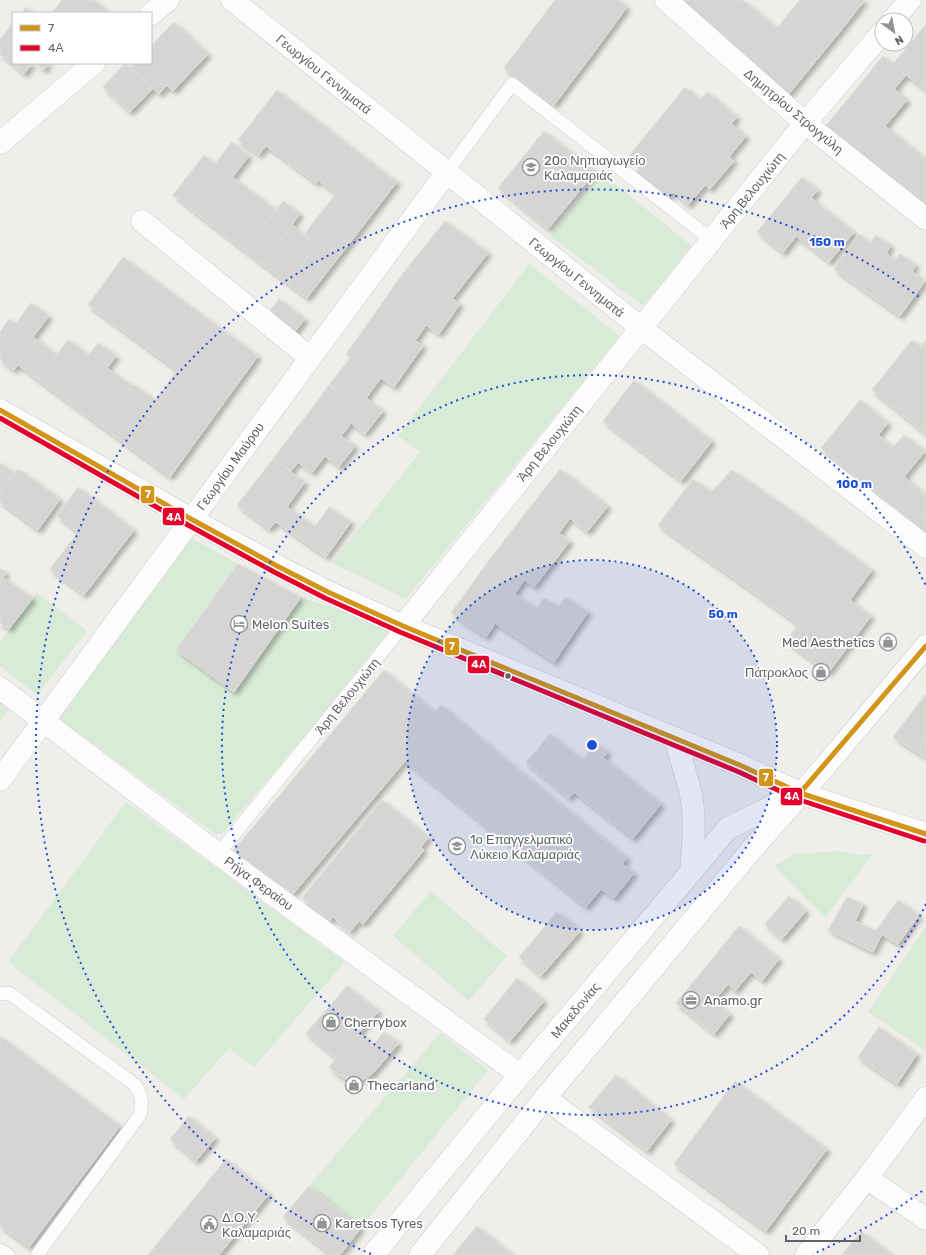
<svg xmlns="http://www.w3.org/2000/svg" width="926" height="1255" viewBox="0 0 926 1255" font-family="Rubik,sans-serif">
<defs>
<filter id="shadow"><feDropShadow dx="3.5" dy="3.5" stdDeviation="2" flood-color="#0004"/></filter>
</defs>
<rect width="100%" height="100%" fill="#efeeea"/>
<g fill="#d8ebd6">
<path d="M600 172 692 246 643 306 550 236Z"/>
<path d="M529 264 620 336 406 599 332 563 420 452 398 436Z"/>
<path d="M188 536 238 564 177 650 234 692 301 597 391 628 302 739 222 834H215L57 717Z"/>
<path d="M37 593 87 631 37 695 0 666V642Z"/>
<path d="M0 702 9 709 0 721Z"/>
<path d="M126 802 345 962 254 1067 229 1048 184 1099 8 962Z"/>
<path d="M840 851 861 855 873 854 825 918 774 866 795 854Z"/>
<path d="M431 891 507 956 469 1001 393 936Z"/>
<path d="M926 926V1051L868 1012Z"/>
<path d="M440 1033 488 1070 361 1228 309 1186Z"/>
</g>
<g fill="#d6d5d3" stroke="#deddd9" filter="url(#shadow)">
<path d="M62 0H94L106 10 104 13H52Z"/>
<path d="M555 0H618L627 7 592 55 542 17Z"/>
<path d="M671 0H742L750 6 722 41Z"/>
<path d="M800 0H865L838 34 798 2Z"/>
<path d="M798 2 838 34 788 95 722 41 750 6 777 28Z"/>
<path d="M26 7 33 13H21Z"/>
<path d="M542 17 592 55 554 105 504 68Z"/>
<path d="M174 22 208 54 173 91 167 86 159 94 131 67 135 63H151V46Z"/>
<path d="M13 23V63H33L24 74 0 54V39Z"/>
<path d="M926 24V91L893 64Z"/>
<path d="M883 56 906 75 894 89 907 100 885 126 926 159V211L825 127Z"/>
<path d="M36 63H49L44 70Z"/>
<path d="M125 63 153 88 130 112 103 87Z"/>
<path d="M685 87 700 100 707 92 737 117 731 124 746 136 729 157 734 161 710 189 705 185 688 205 673 192 668 198 636 172 641 166 629 156Z"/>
<path d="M277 90 346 143 316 183 266 146 259 155 238 140Z"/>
<path d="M544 131 595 172 548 229 498 188Z"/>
<path d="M232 142 249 156 201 217 173 195 204 155 215 164Z"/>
<path d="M346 143 378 168 350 204 318 180Z"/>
<path d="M378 168 397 182 349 244 329 229 317 245 304 235 336 193 350 204Z"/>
<path d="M232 177 276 210 245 251 201 217Z"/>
<path d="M802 177 818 190 811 198 854 232 829 262 796 236 783 253 757 232Z"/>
<path d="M283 201 300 214 262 264 245 251Z"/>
<path d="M445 221 488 253 452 299 407 268Z"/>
<path d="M292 225 317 245 287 283 262 264Z"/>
<path d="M329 229 349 244 307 298 287 283Z"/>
<path d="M859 234 870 243 876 235 891 246 886 253 895 260 900 254 916 265 912 271 925 281 900 316 834 269Z"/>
<path d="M123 257 187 304 152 352 88 305Z"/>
<path d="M407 268 432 285 411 315 426 325 415 341 375 313Z"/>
<path d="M432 285 460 304 439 334 411 315Z"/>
<path d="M279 299 305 319 290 338 264 318Z"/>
<path d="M31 303 49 316 33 337 37 340 14 370 0 359V332L9 319 16 324Z"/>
<path d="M187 304 258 356 223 404 152 352Z"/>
<path d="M375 313 423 346 394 387 346 354Z"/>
<path d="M37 340 57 355 38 380 18 365Z"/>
<path d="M68 340 89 355 98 343 116 356 107 368 132 386 102 427 38 380Z"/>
<path d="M912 340 926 351V434L872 390Z"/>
<path d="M926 340V351L921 347Z"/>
<path d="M351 357 381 378 366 398 357 391 350 401 329 385Z"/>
<path d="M177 370 223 404 210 422 164 389Z"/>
<path d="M634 380 712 441 681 481 603 421Z"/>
<path d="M133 384 155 400 124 443 102 427Z"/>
<path d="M329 385 350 401 357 391 383 411 365 434 351 423 346 430 313 407Z"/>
<path d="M164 389 210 422 170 477 124 443Z"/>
<path d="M860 400 888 423 878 435 894 447 904 435 925 451 904 477 926 495V513L916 525 821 448Z"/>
<path d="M313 407 346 430 341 436 355 446 339 467 325 456 312 473 298 462 306 452 288 439Z"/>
<path d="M288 439 306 452 291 471 273 459Z"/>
<path d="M273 459 305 482 291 501 259 477Z"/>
<path d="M0 463 15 474 0 493Z"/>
<path d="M18 469 38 483 15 513 0 502V493Z"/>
<path d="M560 469 608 506 587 532 570 518 559 533 570 541 534 587 493 555Z"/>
<path d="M732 470 799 516 746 587 658 525 693 479 711 492Z"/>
<path d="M259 477 291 501 276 522 269 529 237 505Z"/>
<path d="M38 483 60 499 38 530 15 513Z"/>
<path d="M78 487 134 530 84 595 50 569 78 532 57 516Z"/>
<path d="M287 507 315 527 329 507 351 522 326 557 276 522Z"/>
<path d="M926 513V533L916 525Z"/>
<path d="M799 516 872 570 850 600 829 584 799 625 746 587Z"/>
<path d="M493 555 524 580 486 637 451 613Z"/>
<path d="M238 564 301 597 234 692 176 650Z"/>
<path d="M0 568 6 573 0 581Z"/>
<path d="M3 578 33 598 9 629 0 623V581Z"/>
<path d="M829 584 871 616 828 673 786 641Z"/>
<path d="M515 594 537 609 544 598 559 607 565 597 588 612 554 662 495 623Z"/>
<path d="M384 670 435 713 441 705 512 765 471 814 405 761 293 894 233 851Z"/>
<path d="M926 694V740L918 753 893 737Z"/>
<path d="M550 734 582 760 596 743 608 752 579 786 536 751Z"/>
<path d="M926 740V758L918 753Z"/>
<path d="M536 751 579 786 569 798 526 762Z"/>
<path d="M602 757 661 804 633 838 574 792Z"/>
<path d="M512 765 627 858 622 864 634 873 614 898 601 889 586 907 471 814Z"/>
<path d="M382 800 429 837 421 847 424 850 363 924 359 921 350 932 333 917 330 921 302 898Z"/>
<path d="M789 896 806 911 782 939 765 924Z"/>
<path d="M847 897 863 904 855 921 882 934 873 952 828 930Z"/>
<path d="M898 900 919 915 898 944 876 931Z"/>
<path d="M557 912 580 931 541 976 519 957Z"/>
<path d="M739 926 779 959 762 981 751 972 735 991 728 984 714 1001 730 1014 714 1034 676 1003Z"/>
<path d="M517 978 544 1001 510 1041 484 1019Z"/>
<path d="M347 986 379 1011 336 1058 306 1033Z"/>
<path d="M879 1027 917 1054 897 1084 858 1057Z"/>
<path d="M384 1032 399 1043 375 1071 367 1078 357 1080 346 1079 337 1074 329 1067 359 1033 373 1045Z"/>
<path d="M0 1036 120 1126 29 1247 0 1226Z"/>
<path d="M616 1075 671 1120 647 1151 589 1107Z"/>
<path d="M735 1081 827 1149 766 1231 674 1164Z"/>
<path d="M189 1116 215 1138 196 1161 170 1139Z"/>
<path d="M226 1159 269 1194 219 1255H148Z"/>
<path d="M309 1186 361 1228 340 1255H331L283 1217Z"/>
<path d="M477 1226 512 1255H453Z"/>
<path d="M861 1231 892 1255H842Z"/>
</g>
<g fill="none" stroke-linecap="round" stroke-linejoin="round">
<g stroke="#cbcccc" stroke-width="14">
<g id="lane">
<path d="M447 172 512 84 712 240"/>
<path d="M218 854 403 626"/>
<path d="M0 994 9 993 134 1084C142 1095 143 1101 140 1115L37 1255"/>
<path d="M0 1250 8 1255"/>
</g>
</g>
<g stroke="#cbcccc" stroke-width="23">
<g id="street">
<path d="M232 0 641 328 926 547"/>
<path d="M666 0 805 123 926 219"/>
<path d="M151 14 168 0"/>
<path d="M893 20 910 0"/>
<path d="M0 143 94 63"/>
<path d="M142 221 309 357"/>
<path d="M403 626 805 123 882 33"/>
<path d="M0 688 218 854 520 1075"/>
<path d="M0 780 447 172"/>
<path d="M545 1098 758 1255"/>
<path d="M867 1178 926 1219"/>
<path d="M806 1255 867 1178 926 1098"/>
</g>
</g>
<g stroke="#cacacb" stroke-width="23">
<g id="secondary">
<path d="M0 410 191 519 279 567 328 592 403 626 742 766 800 793 838 806 926 834"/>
<path d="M675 738C680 757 687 776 691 795 696 820 693 847 691 872"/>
<path d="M373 1255 520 1075 728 828 792 797"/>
<path d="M420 1255 545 1098 753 848 827 764 926 646"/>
</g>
</g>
<use href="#lane" stroke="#fdfcfc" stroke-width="13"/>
<use href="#street" stroke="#fdfcfc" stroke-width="22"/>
<use href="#secondary" stroke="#fdfcfc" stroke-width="22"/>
<g stroke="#fff" stroke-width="8">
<g id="bus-1">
<path d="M0 410 191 519 279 567 328 592 403 626 742 766 800 793 926 834"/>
<path d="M800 793 926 646"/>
</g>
</g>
<g stroke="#fff" stroke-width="8">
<path id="bus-2" d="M0 418 188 525 276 573 325 598 400 632 739 772 797 799 924 841"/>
</g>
<use href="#bus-1" stroke="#d1951a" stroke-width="5"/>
<use href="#bus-2" stroke="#e4002b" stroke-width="5"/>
</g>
<circle cx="592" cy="745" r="185" fill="#1d4ed8" fill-opacity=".12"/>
<g fill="none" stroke="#1d4ed8" stroke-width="2" stroke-dasharray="2 4">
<circle cx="592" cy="745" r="185"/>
<path d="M926 904A370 370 0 1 1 926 586"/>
<path d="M922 1191A555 555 0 0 1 813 1254M371 1254A555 555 0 1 1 922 299"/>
</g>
<defs>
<g id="school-ring" transform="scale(0.9)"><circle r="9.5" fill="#fff" stroke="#919496" stroke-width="1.5"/><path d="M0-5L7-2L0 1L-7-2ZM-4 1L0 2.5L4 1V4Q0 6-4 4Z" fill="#919496"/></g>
<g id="hotel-ring" transform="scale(0.9)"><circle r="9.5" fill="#fff" stroke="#919496" stroke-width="1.5"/><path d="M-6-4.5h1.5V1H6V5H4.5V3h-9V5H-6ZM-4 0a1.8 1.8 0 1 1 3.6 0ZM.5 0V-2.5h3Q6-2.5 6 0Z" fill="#919496"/></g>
<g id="shop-ring" transform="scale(0.9)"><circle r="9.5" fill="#fff" stroke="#919496" stroke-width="1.5"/><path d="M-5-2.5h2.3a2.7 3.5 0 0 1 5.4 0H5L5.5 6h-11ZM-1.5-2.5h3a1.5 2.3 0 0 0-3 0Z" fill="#919496"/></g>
<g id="office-ring" transform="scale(0.9)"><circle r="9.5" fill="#fff" stroke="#919496" stroke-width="1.5"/><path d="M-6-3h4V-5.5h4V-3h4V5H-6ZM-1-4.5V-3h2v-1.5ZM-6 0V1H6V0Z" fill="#919496"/></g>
<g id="civic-ring" transform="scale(0.9)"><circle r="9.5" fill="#fff" stroke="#919496" stroke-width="1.5"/><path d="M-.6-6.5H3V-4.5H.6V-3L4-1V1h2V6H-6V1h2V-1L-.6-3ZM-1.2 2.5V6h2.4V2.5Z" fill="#919496"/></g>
</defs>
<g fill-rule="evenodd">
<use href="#school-ring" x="531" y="167"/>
<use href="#hotel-ring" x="239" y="624"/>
<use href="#shop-ring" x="888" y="642"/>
<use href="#shop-ring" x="821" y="672"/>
<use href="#school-ring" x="457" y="846"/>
<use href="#office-ring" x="691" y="1000"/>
<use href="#shop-ring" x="331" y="1022"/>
<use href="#shop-ring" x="354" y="1085"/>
<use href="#shop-ring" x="322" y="1223"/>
<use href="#civic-ring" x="209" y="1224"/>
</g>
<circle fill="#5f6368" stroke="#fff" stroke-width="1.5" cx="508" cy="676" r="3.5"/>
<g text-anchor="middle" stroke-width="3.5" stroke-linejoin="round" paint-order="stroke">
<g font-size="13" fill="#5f6368" stroke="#fff">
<text transform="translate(324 74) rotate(39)" y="5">Γεωργίου Γεννηματά</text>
<text transform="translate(794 111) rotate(40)" y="5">Δημητρίου Στρογγύλη</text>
<text transform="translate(752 190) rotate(-51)" y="5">Άρη Βελουχιώτη</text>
<text transform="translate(577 277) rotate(39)" y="5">Γεωργίου Γεννηματά</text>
<text transform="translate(549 443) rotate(-51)" y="5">Άρη Βελουχιώτη</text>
<text transform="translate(230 466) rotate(-54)" y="5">Γεωργίου Μαύρου</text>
<text transform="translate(347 696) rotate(-51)" y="5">Άρη Βελουχιώτη</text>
<text transform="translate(259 883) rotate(36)" y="5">Ρήγα Φεραίου</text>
<text transform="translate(575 1010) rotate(-50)" y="5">Μακεδονίας</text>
</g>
<g font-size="13" fill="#5f6368" stroke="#fff" text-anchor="start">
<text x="544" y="165">20ο Νηπιαγωγείο<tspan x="544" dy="15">Καλαμαριάς</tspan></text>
<text x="252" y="629">Melon Suites</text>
<text x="875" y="647" text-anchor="end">Med Aesthetics</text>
<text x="808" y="677" text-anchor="end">Πάτροκλος</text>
<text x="470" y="844">1ο Επαγγελματικό<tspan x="470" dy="15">Λύκειο Καλαμαριάς</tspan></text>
<text x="704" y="1005">Anamo.gr</text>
<text x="344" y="1027">Cherrybox</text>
<text x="367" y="1090">Thecarland</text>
<text x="222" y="1222">Δ.Ο.Υ.<tspan x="222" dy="15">Καλαμαριάς</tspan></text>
<text x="335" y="1228">Karetsos Tyres</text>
</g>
</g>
<circle cx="592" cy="745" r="6" fill="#1d4ed8" stroke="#fff" stroke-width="2"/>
<g font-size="12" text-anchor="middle" font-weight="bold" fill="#1d4ed8" stroke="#fff" stroke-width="3.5" stroke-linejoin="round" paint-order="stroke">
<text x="827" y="246">150 m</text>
<text x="854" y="488">100 m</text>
<text x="723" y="618">50 m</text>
</g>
<g stroke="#fff" stroke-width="1.5">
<rect x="140" y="485" width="15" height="19" rx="4" fill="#d1951a"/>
<rect x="162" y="507" width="23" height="19" rx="4" fill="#e4002b"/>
<rect x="444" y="637" width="16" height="19" rx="4" fill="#d1951a"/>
<rect x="467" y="655" width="23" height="19" rx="4" fill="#e4002b"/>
<rect x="758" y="768" width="16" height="19" rx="4" fill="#d1951a"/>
<rect x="780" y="787" width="23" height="19" rx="4" fill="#e4002b"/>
</g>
<g font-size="11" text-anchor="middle" font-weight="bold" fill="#fff">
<text x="148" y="498">7</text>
<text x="174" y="521">4Α</text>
<text x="452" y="650">7</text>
<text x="479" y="668">4Α</text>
<text x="766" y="781">7</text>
<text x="792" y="800">4Α</text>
</g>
<rect x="12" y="12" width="140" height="52" fill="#ffffff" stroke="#bfc1c3"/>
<rect x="20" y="25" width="20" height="6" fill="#d1951a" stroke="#bfc1c3"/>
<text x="48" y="32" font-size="12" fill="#5f6368">7</text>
<rect x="20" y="45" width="20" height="6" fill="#e4002b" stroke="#bfc1c3"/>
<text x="48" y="52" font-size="12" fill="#5f6368">4Α</text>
<g transform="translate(894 32) rotate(148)"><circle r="19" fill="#ffffff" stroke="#bfc1c3"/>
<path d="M0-3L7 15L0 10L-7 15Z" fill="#919496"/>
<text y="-6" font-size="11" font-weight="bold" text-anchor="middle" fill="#5f6368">N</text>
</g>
<path d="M786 1235v6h74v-6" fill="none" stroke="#5f6368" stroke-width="2"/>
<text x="792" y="1235" font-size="12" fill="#5f6368" stroke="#ffffff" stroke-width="3" paint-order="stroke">20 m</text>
</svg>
